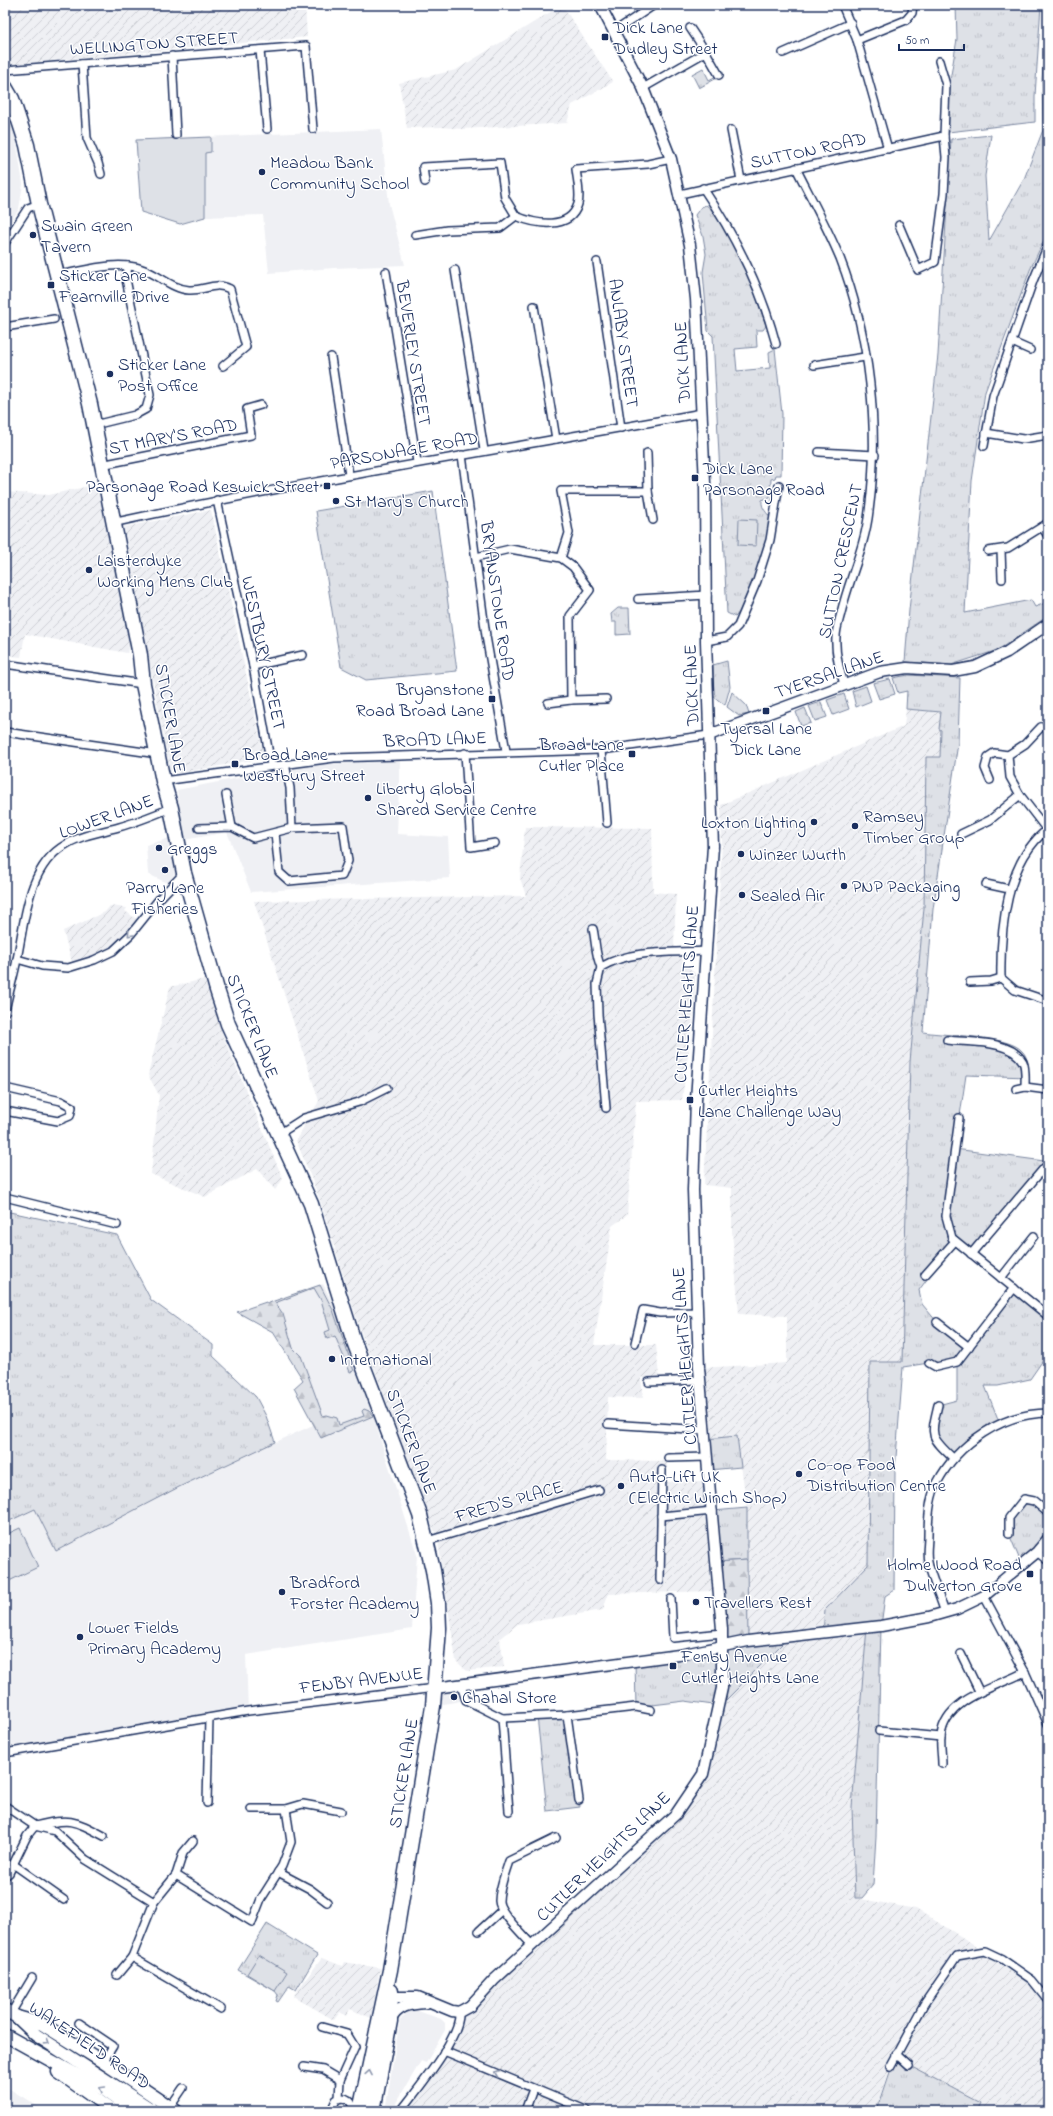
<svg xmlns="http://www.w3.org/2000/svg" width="1053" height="2116" viewBox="0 0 1053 2116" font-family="'Indie Flower',sans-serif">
<defs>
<pattern id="industrial-furrows" width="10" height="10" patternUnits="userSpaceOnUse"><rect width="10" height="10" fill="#eff0f4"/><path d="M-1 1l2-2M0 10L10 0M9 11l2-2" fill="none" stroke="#ccced4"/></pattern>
<pattern id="grass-tufts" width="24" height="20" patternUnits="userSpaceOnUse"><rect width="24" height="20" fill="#dee1e7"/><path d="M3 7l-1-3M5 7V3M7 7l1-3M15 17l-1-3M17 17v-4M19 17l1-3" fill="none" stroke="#bec1c9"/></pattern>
<pattern id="forest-firs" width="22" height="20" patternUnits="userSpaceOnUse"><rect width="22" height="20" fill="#dee1e7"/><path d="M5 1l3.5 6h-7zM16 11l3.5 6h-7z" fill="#bec1c9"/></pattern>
</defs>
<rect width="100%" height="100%" fill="#fff"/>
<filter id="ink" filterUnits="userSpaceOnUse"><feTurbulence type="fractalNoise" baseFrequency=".025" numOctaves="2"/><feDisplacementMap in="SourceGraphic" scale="8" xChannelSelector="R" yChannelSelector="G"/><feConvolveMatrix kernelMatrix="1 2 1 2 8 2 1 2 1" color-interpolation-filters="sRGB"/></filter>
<g filter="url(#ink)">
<g fill="#eff0f4">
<path d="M5 105 15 133 23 184 19 209 5 230Z"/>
<path d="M381 129 389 204 405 265 334 268 269 273 263 215 205 217 180 224 141 212 136 140Z"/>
<path d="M400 761 397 834 448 837 450 878 251 892 227 832 184 840 177 790 281 770 329 764Z"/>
<path d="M170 838 178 869 167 883 148 874 146 845Z"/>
<path d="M323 1284 335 1307 373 1416 417 1555 412 1629 246 1655 248 1711 5 1747V1523L35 1509 56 1551 179 1487 313 1425 294 1388 303 1380 273 1332 240 1314Z"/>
<path d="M461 1686 466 1700 433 1706 435 1688Z"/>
<path d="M415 2010 441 2019 445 2023V2030L426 2063 421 2061 396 2103 398 2108 386 2105 400 2020 408 2012Z"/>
<path d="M5 2086 45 2111H5Z"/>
</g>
<g fill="url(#industrial-furrows)">
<path d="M8 5H305L307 37 5 65V8Z"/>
<path d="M562 5 613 82 572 105 567 123 462 129 442 127 407 128 399 83 456 70Z"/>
<path d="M94 485 112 523 134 627 127 653 25 634 21 657 5 655V492L49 495Z"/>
<path d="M211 510 264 758 180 773 170 769 124 527Z"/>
<path d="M906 709 941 712 939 729H941L940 757H926L924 908 910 1062 902 1362H870L868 1565 825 1610 867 1627 852 1807 855 1898 916 1909 1032 1980 1048 2000V2111H995L989 2108 993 2111H977L981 2104 890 2067 877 2111H401L444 2051 459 2012 676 1814 703 1774 720 1706 748 1641 747 1508 737 1436 706 1439 699 1368 787 1363V1316L739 1314 732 1231V1188L704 1185 722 843 721 805 904 726Z"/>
<path d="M525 827 652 828 653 892 676 894 674 945 685 964 695 973V1003L682 1100 636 1101 627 1215 612 1226 594 1345H656L659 1377 641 1378 643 1398 608 1397 606 1460 667 1461V1482L704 1481 714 1591 608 1594 603 1610 518 1624 500 1638 504 1667 467 1671 456 1661 438 1541 360 1329 320 1200 296 1140 319 1101 254 901 526 896 520 878Z"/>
<path d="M110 906 127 908 125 911 138 920 122 939 102 953 72 962 63 931 105 912Z"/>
<path d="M205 979 223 1036 283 1179 275 1190 257 1169 205 1197 151 1174 159 1095 148 1075 170 987Z"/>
<path d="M322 1958 342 1966 344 1962 380 1968 371 2018 350 2009 346 2016 340 2012 334 2020 293 1996Z"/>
</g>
<g fill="url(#grass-tufts)" stroke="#7c88a2">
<path d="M956 5H1041L1035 96V122L948 132 950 81 957 39Z"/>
<path d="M1048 5V231L1030 270 985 392 972 481 965 613 1031 600 1035 607 1048 602V616L998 650 951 665 905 662 909 610 938 355 951 139 991 135 985 176 989 241 1024 179 1043 130 1042 79Z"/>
<path d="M703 68 709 80 716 76 717 78 699 88 692 74Z"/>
<path d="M706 205C727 218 759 301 766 326L763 330H756L757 347 735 349 737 371 770 368 769 352 775 349 782 414 781 475H776L775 478 771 479 770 497 762 500C761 510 768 512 771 520 767 540 749 605 735 617L727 613 713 336 708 331 703 272 706 254 703 236 695 215 701 207Z"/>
<path d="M433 491 457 671 366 680 341 667 316 511Z"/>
<path d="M618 608H629L630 634 616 635V622H612L611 614Z"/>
<path d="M727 661 730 687 725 705 714 697 713 665Z"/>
<path d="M908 675 960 678 958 743 933 909 923 1032C945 1036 1009 1035 1022 1051 1029 1058 1028 1068 1028 1077L966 1075 955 1149 1044 1161 971 1254 955 1242 919 1290 922 1304 937 1322 969 1347 1014 1288 1048 1316V1353L1030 1379 998 1386H985L1000 1424 953 1458 932 1432 938 1405 957 1400V1363L950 1365 929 1363 903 1367 895 1470 894 1590 885 1596 881 1626 876 1836 873 1885 862 1898H855L852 1807 867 1627 823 1632 825 1610 868 1565 870 1362H902L910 1062 924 908 926 757H940L941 730 939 729 941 712 906 709 907 691 898 693 893 678Z"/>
<path d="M890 679 895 694 879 699 873 683Z"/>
<path d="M866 686 871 701 856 707 852 691Z"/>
<path d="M732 692 746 705 749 714 739 716 727 707Z"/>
<path d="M844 694 849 709 833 715 827 700Z"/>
<path d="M821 702 827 717 815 721 809 706Z"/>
<path d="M805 708 811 723 801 726 796 712Z"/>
<path d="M5 1211 117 1235 151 1300 213 1345V1356L256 1397 266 1416 275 1442 179 1487 56 1551 35 1509 5 1523Z"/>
<path d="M320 1285 333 1310 354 1371 350 1372 335 1336 327 1339 325 1332 330 1330 321 1300 314 1288 275 1303 274 1301Z"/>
<path d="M737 1436 741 1467 709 1470 706 1439Z"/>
<path d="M1024 1499 1048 1513V1539L1022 1565 1009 1534V1518Z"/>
<path d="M747 1508V1560L717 1562 713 1511Z"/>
<path d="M790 1636 720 1706 685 1701 636 1707 635 1661Z"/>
<path d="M567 1715 580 1807 547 1811 537 1716Z"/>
<path d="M267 1924 317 1955 296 1990 289 1986 278 2002 276 2001 278 1995 275 1991 238 1970Z"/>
<path d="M896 2054 908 2065 981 2103 977 2111H877Z"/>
</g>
<g fill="url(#forest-firs)" stroke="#7c88a2">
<path d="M274 1301 283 1314 293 1348 301 1356 323 1416 327 1415 337 1418 339 1425 364 1416 362 1411 364 1409 369 1411 373 1416 321 1438 294 1388 303 1380 273 1332 237 1312 266 1302 267 1304Z"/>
<path d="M747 1560 748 1641 723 1647 717 1562Z"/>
</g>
<g fill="#dee1e7" stroke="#7c88a2">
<path d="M211 137V152L205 153V217L180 224 141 212 136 140Z"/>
<path d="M739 519 757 520 756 546 738 545Z"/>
<path d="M20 1528 38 1567 5 1583V1535Z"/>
<path d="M259 1955 287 1972 275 1991 247 1974Z"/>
</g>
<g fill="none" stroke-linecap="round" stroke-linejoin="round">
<g stroke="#1b2f5e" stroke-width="10">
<g id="street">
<path d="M842 5 857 40 888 149"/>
<path d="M615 31 654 5"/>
<path d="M857 40 906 20 912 13 913 5"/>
<path d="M260 50 267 129"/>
<path d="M706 52 719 75"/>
<path d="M783 53 851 23"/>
<path d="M172 56 176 135"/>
<path d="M82 64 87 138 98 163 101 174"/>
<path d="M5 70 306 46 313 129"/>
<path d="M643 88 706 52 690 28"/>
<path d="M731 130 741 180"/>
<path d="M796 168C811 198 827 227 840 258 870 335 880 430 869 511 865 547 849 579 841 613 839 621 836 629 836 637 835 653 839 669 844 684"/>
<path d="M425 182 423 167 500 163 505 198 516 216"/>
<path d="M703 188C736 237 761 287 776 344"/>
<path d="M680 194 944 136"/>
<path d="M899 225 918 270 935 262 944 194 946 157 944 136 946 85 939 61"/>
<path d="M415 235 447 230 500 228 516 216C535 224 570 231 578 204 581 194 577 179 576 169L648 164 671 159"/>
<path d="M5 243 28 208 39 204"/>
<path d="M597 262 621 428"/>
<path d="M455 270 484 450"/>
<path d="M386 272 417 462"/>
<path d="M58 275C84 271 116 260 142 269 158 274 172 289 189 290 206 291 213 281 230 289L246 347 223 366"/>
<path d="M534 306 556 439"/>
<path d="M5 327 54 319"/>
<path d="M1012 342 1030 350"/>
<path d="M331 357 349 475"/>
<path d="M814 365 865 357"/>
<path d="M94 425 135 415 146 409 150 395 129 294 126 279 128 266"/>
<path d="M986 433 1023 439 1048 435"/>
<path d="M984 446 993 396 1033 281 1048 245"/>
<path d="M819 452 875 455"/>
<path d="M647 453 648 491 653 520"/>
<path d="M462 455 486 636 506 751"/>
<path d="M101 465 251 435 247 409 261 405"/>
<path d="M217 500 253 666 271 765"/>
<path d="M112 523C308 480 505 449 702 413"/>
<path d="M1042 527 1048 536"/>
<path d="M1001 550 1002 579"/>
<path d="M988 551 1008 548 1048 523"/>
<path d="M476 557 510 549 561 558 573 567 590 590 570 616 571 700"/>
<path d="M561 558 569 533 561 491H648"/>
<path d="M638 599 707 595"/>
<path d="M706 641 727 637 738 626 757 581 770 540 779 485"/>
<path d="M5 664 143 684"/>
<path d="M253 666 303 655"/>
<path d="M548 703 571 700 606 699"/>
<path d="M1041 727 1025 744 1008 755 1010 777 1020 795 1047 830"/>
<path d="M5 732 158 754"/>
<path d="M601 750 607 823"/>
<path d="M465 753 471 847 495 843"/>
<path d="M285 764 290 788 292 828"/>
<path d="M990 780 985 768 988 757 994 753 1008 755"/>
<path d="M163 781 334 758 601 750 709 735"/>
<path d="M226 795 232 827"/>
<path d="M199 828 232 827 253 838 292 828 343 826 348 861 342 876 289 881 279 872 275 833"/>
<path d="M1048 829C1006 860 1000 930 1001 978L1015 990 1048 1001"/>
<path d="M961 834 990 820 1020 795"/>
<path d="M986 884 1009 889"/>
<path d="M593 929C596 942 595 955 601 967"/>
<path d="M17 959 42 966 68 968 94 960 113 951 131 934 160 898 184 873"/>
<path d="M970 982 991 981 1001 978"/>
<path d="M5 1012C8 994 14 977 17 959 25 921 27 867 65 845 81 835 101 832 119 827 137 822 154 815 171 808"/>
<path d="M947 1040C970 1043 1010 1039 1023 1062 1026 1068 1025 1080 1025 1087"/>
<path d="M5 1088 61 1101 72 1107 70 1116 58 1121 5 1111"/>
<path d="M1016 1089 1025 1087 1048 1090"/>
<path d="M606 1108 598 1014 597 984 601 967C632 949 671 953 706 951"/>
<path d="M959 1118 946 1216 952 1238 1048 1316"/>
<path d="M279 1134 304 1118 359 1102 387 1088"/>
<path d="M5 1197 117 1225"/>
<path d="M971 1254 1044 1168"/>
<path d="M925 1275 955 1241"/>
<path d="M1001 1278 1034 1236"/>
<path d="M937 1322 969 1347"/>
<path d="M635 1343 643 1310 660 1313 697 1312"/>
<path d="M929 1363 936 1367 957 1362 1014 1288"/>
<path d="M649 1382 700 1380"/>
<path d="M938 1405C931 1435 929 1436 953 1458"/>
<path d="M608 1424 705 1430"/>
<path d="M668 1458 708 1457"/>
<path d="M661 1516 713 1511"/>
<path d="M1009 1534V1518L1024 1499 1034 1501 1048 1513"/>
<path d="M427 1541 599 1490"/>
<path d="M1037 1552 1048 1561"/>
<path d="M660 1580 662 1470"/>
<path d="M671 1599 673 1638 722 1633"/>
<path d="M945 1613C940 1596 931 1578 928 1561 926 1553 928 1544 928 1536 928 1520 929 1498 937 1483 958 1443 1003 1413 1048 1413"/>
<path d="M961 1654 979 1691"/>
<path d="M1025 1672 1048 1724"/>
<path d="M461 1686 466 1700 502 1718 567 1715 636 1707 651 1710"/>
<path d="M567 1715 579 1800"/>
<path d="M502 1718 509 1811"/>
<path d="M879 1731 941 1737"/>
<path d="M5 1753 248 1711 435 1688"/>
<path d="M942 1764C942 1755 940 1745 941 1736 945 1698 997 1687 1025 1672L984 1596"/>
<path d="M207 1803 209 1718"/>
<path d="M5 1806 35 1826C70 1818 72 1819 104 1836"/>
<path d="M286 1809 303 1804 341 1811"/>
<path d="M13 1864 64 1900"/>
<path d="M278 1872 310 1889 327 1902"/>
<path d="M176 1875 183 1853 193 1841"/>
<path d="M5 1876 9 1873 27 1836 35 1826 55 1831 85 1859 154 1902 176 1875 252 1922 261 1899 282 1866 291 1842 286 1809H251"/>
<path d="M154 1902 132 1957 221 2009"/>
<path d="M479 1931 502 1910"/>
<path d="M532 1945C524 1936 499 1912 499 1901 499 1888 505 1874 509 1861L556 1838"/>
<path d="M117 1975 132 1957"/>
<path d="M11 2013 32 1978"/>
<path d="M79 2023 113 2046 103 2062"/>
<path d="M322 2027 347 2034 355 2047 340 2080 339 2098"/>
<path d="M444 2051 588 2111"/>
<path d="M896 2054 908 2065"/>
<path d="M304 2067 323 2070 340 2080"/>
<path d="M890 2067 924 2004 957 1956 985 1951 1002 1959 1032 1980 1048 2000"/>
<path d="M170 2107 183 2088"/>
<path d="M331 2111 336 2100C346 2095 353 2101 353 2111"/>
<path d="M401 2111C417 2090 462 2036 459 2012"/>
<path d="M525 2111 533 2089"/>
</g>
</g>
<g stroke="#1b2f5e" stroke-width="13">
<g id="secondary">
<path d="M709 735 880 672 907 668 953 671 975 667 1007 652 1048 624"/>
<path d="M435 1688 679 1655 748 1641 881 1626 929 1617 957 1609 984 1596 1037 1552 1048 1539"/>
<path d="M385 1997H418L452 2011 459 2012 470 2006 494 1980 676 1814 703 1774 722 1688V1629L699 1368 693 1190 696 1100 713 846 706 641 705 483 696 299 690 245 671 159 643 88 600 5"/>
<path d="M390 2021C398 2005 410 2004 426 2003"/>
</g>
</g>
<g stroke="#1b2f5e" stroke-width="15">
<g id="primary">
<path d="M5 2010 17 2017 36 2035 154 2111"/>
<path d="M17 2017 42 2024 103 2062 176 2111"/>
<path d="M5 2035 106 2091 134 2111"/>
<path d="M58 2072 113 2111"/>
</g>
</g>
<g stroke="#1b2f5e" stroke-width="17">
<g id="highway">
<path d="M5 87 12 99 27 145 39 204 90 404 140 655 143 684 163 781 171 808 184 873 217 990 228 1024 311 1204 353 1339 420 1515 433 1570 438 1603 439 1628 433 1706 390 1970 360 2111"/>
<path d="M373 2111 390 2021 391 1991"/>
</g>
</g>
<use href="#street" stroke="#fff" stroke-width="7"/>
<use href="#secondary" stroke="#fff" stroke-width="10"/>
<use href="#primary" stroke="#fff" stroke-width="12"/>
<use href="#highway" stroke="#fff" stroke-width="14"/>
</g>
<defs><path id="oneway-chevron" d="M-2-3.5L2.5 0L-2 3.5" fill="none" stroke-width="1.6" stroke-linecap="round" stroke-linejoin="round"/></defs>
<g stroke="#8d97ae">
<use href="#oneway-chevron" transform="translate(130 934) rotate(133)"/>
<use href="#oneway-chevron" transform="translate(47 2042) rotate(33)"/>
<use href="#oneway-chevron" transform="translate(369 2073) rotate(-80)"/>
<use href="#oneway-chevron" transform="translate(497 2073) rotate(-157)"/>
<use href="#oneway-chevron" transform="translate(102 2089) rotate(-150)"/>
</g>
</g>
<g fill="#1b2f5e" stroke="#fff" stroke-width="1.5">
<rect x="601" y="33" width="8" height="8" rx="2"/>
<circle cx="262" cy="172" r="4"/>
<circle cx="33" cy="235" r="4"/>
<rect x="47" y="281" width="8" height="8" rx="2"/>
<circle cx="110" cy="374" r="4"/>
<rect x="691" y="474" width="8" height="8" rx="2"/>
<rect x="323" y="482" width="8" height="8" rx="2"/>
<circle cx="336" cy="501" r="4"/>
<circle cx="89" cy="570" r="4"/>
<rect x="488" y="695" width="8" height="8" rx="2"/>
<rect x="762" y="707" width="8" height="8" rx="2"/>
<rect x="628" y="750" width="8" height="8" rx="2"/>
<rect x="231" y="760" width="8" height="8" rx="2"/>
<circle cx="368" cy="798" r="4"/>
<circle cx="814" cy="822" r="4"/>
<circle cx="855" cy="826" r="4"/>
<circle cx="159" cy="848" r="4"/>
<circle cx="741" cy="854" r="4"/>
<circle cx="165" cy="870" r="4"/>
<circle cx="844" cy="886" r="4"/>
<circle cx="742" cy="895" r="4"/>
<rect x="686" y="1096" width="8" height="8" rx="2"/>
<circle cx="332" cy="1359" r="4"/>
<circle cx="799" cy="1474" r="4"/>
<circle cx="621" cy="1486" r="4"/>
<rect x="1026" y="1570" width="8" height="8" rx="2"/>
<circle cx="282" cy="1592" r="4"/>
<circle cx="696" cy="1602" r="4"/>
<circle cx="80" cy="1637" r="4"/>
<rect x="669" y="1662" width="8" height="8" rx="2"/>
<circle cx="454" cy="1697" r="4"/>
</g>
<g text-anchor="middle" stroke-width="3" stroke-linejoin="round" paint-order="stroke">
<g font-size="18" fill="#1b2f5e" stroke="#fff" text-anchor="start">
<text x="613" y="33">Dick Lane<tspan x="613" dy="21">Dudley Street</tspan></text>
<text x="270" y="168">Meadow Bank<tspan x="270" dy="21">Community School</tspan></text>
<text x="41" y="231">Swain Green<tspan x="41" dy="21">Tavern</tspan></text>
<text x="59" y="281">Sticker Lane<tspan x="59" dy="21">Fearnville Drive</tspan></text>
<text x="118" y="370">Sticker Lane<tspan x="118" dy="21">Post Office</tspan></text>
<text x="703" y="474">Dick Lane<tspan x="703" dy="21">Parsonage Road</tspan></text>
<text x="319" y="492" text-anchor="end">Parsonage Road Keswick Street</text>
<text x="344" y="507">St Mary's Church</text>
<text x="97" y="566">Laisterdyke<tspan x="97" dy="21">Working Mens Club</tspan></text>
<text x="484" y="695" text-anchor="end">Bryanstone<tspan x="484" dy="21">Road Broad Lane</tspan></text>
<text x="766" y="734" text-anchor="middle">Tyersal Lane<tspan x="766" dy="21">Dick Lane</tspan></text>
<text x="624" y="750" text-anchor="end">Broad Lane<tspan x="624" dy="21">Cutler Place</tspan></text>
<text x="243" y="760">Broad Lane<tspan x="243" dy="21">Westbury Street</tspan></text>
<text x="376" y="794">Liberty Global<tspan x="376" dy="21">Shared Service Centre</tspan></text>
<text x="863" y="822">Ramsey<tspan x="863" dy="21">Timber Group</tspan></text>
<text x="806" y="828" text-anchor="end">Loxton Lighting</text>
<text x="167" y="854">Greggs</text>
<text x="749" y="860">Winzer Wurth</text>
<text x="852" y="892">PNP Packaging</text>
<text x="165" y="893" text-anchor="middle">Parry Lane<tspan x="165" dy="21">Fisheries</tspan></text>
<text x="750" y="901">Sealed Air</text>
<text x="698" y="1096">Cutler Heights<tspan x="698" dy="21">Lane Challenge Way</tspan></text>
<text x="340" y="1365">International</text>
<text x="807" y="1470">Co-op Food<tspan x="807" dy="21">Distribution Centre</tspan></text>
<text x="629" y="1482">Auto-Lift UK<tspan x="629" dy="21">(Electric Winch Shop)</tspan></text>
<text x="1022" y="1570" text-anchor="end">Holme Wood Road<tspan x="1022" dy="21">Dulverton Grove</tspan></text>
<text x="290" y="1588">Bradford<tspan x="290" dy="21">Forster Academy</tspan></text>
<text x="704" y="1608">Travellers Rest</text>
<text x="88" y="1633">Lower Fields<tspan x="88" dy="21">Primary Academy</tspan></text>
<text x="681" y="1662">Fenby Avenue<tspan x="681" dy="21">Cutler Heights Lane</tspan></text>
<text x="462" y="1703">Chahal Store</text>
</g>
<g font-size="18" fill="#1b2f5e" stroke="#fff">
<text transform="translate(154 43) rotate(-4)" y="6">WELLINGTON STREET</text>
<text transform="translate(808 150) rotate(-12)" y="6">SUTTON ROAD</text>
<text transform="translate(624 343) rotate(82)" y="6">ANLABY STREET</text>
<text transform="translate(414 353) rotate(81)" y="6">BEVERLEY STREET</text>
<text transform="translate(682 362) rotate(-93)" y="6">DICK LANE</text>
<text transform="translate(173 436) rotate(-11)" y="6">ST MARY'S ROAD</text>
<text transform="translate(404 450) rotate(-10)" y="6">PARSONAGE ROAD</text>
<text transform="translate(840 561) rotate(-78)" y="6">SUTTON CRESCENT</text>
<text transform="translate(498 601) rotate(82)" y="6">BRYANSTONE ROAD</text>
<text transform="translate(264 653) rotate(78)" y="6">WESTBURY STREET</text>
<text transform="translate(829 674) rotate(-19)" y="6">TYERSAL LANE</text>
<text transform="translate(691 685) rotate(-92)" y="6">DICK LANE</text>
<text transform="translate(171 718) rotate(80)" y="6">STICKER LANE</text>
<text transform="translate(435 739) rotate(-2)" y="6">BROAD LANE</text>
<text transform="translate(106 816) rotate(-20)" y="6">LOWER LANE</text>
<text transform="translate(686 994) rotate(-86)" y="6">CUTLER HEIGHTS LANE</text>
<text transform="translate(253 1026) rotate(68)" y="6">STICKER LANE</text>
<text transform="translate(684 1356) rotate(-94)" y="6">CUTLER HEIGHTS LANE</text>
<text transform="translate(412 1441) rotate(69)" y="6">STICKER LANE</text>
<text transform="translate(509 1501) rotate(-16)" y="6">FRED'S PLACE</text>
<text transform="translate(361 1680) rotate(-7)" y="6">FENBY AVENUE</text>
<text transform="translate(403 1773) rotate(-81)" y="6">STICKER LANE</text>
<text transform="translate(603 1856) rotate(-44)" y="6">CUTLER HEIGHTS LANE</text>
<text transform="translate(90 2045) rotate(34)" y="6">WAKEFIELD ROAD</text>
</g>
</g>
<rect width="1053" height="2116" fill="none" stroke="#fff" stroke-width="20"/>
<rect x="10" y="10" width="1033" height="2096" fill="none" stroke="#1b2f5e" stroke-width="1.5" filter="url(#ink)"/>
<path d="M899 44v6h65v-6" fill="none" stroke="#1b2f5e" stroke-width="2"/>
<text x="905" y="44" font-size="12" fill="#1b2f5e" stroke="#ffffff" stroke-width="3" paint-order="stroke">50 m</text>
</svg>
